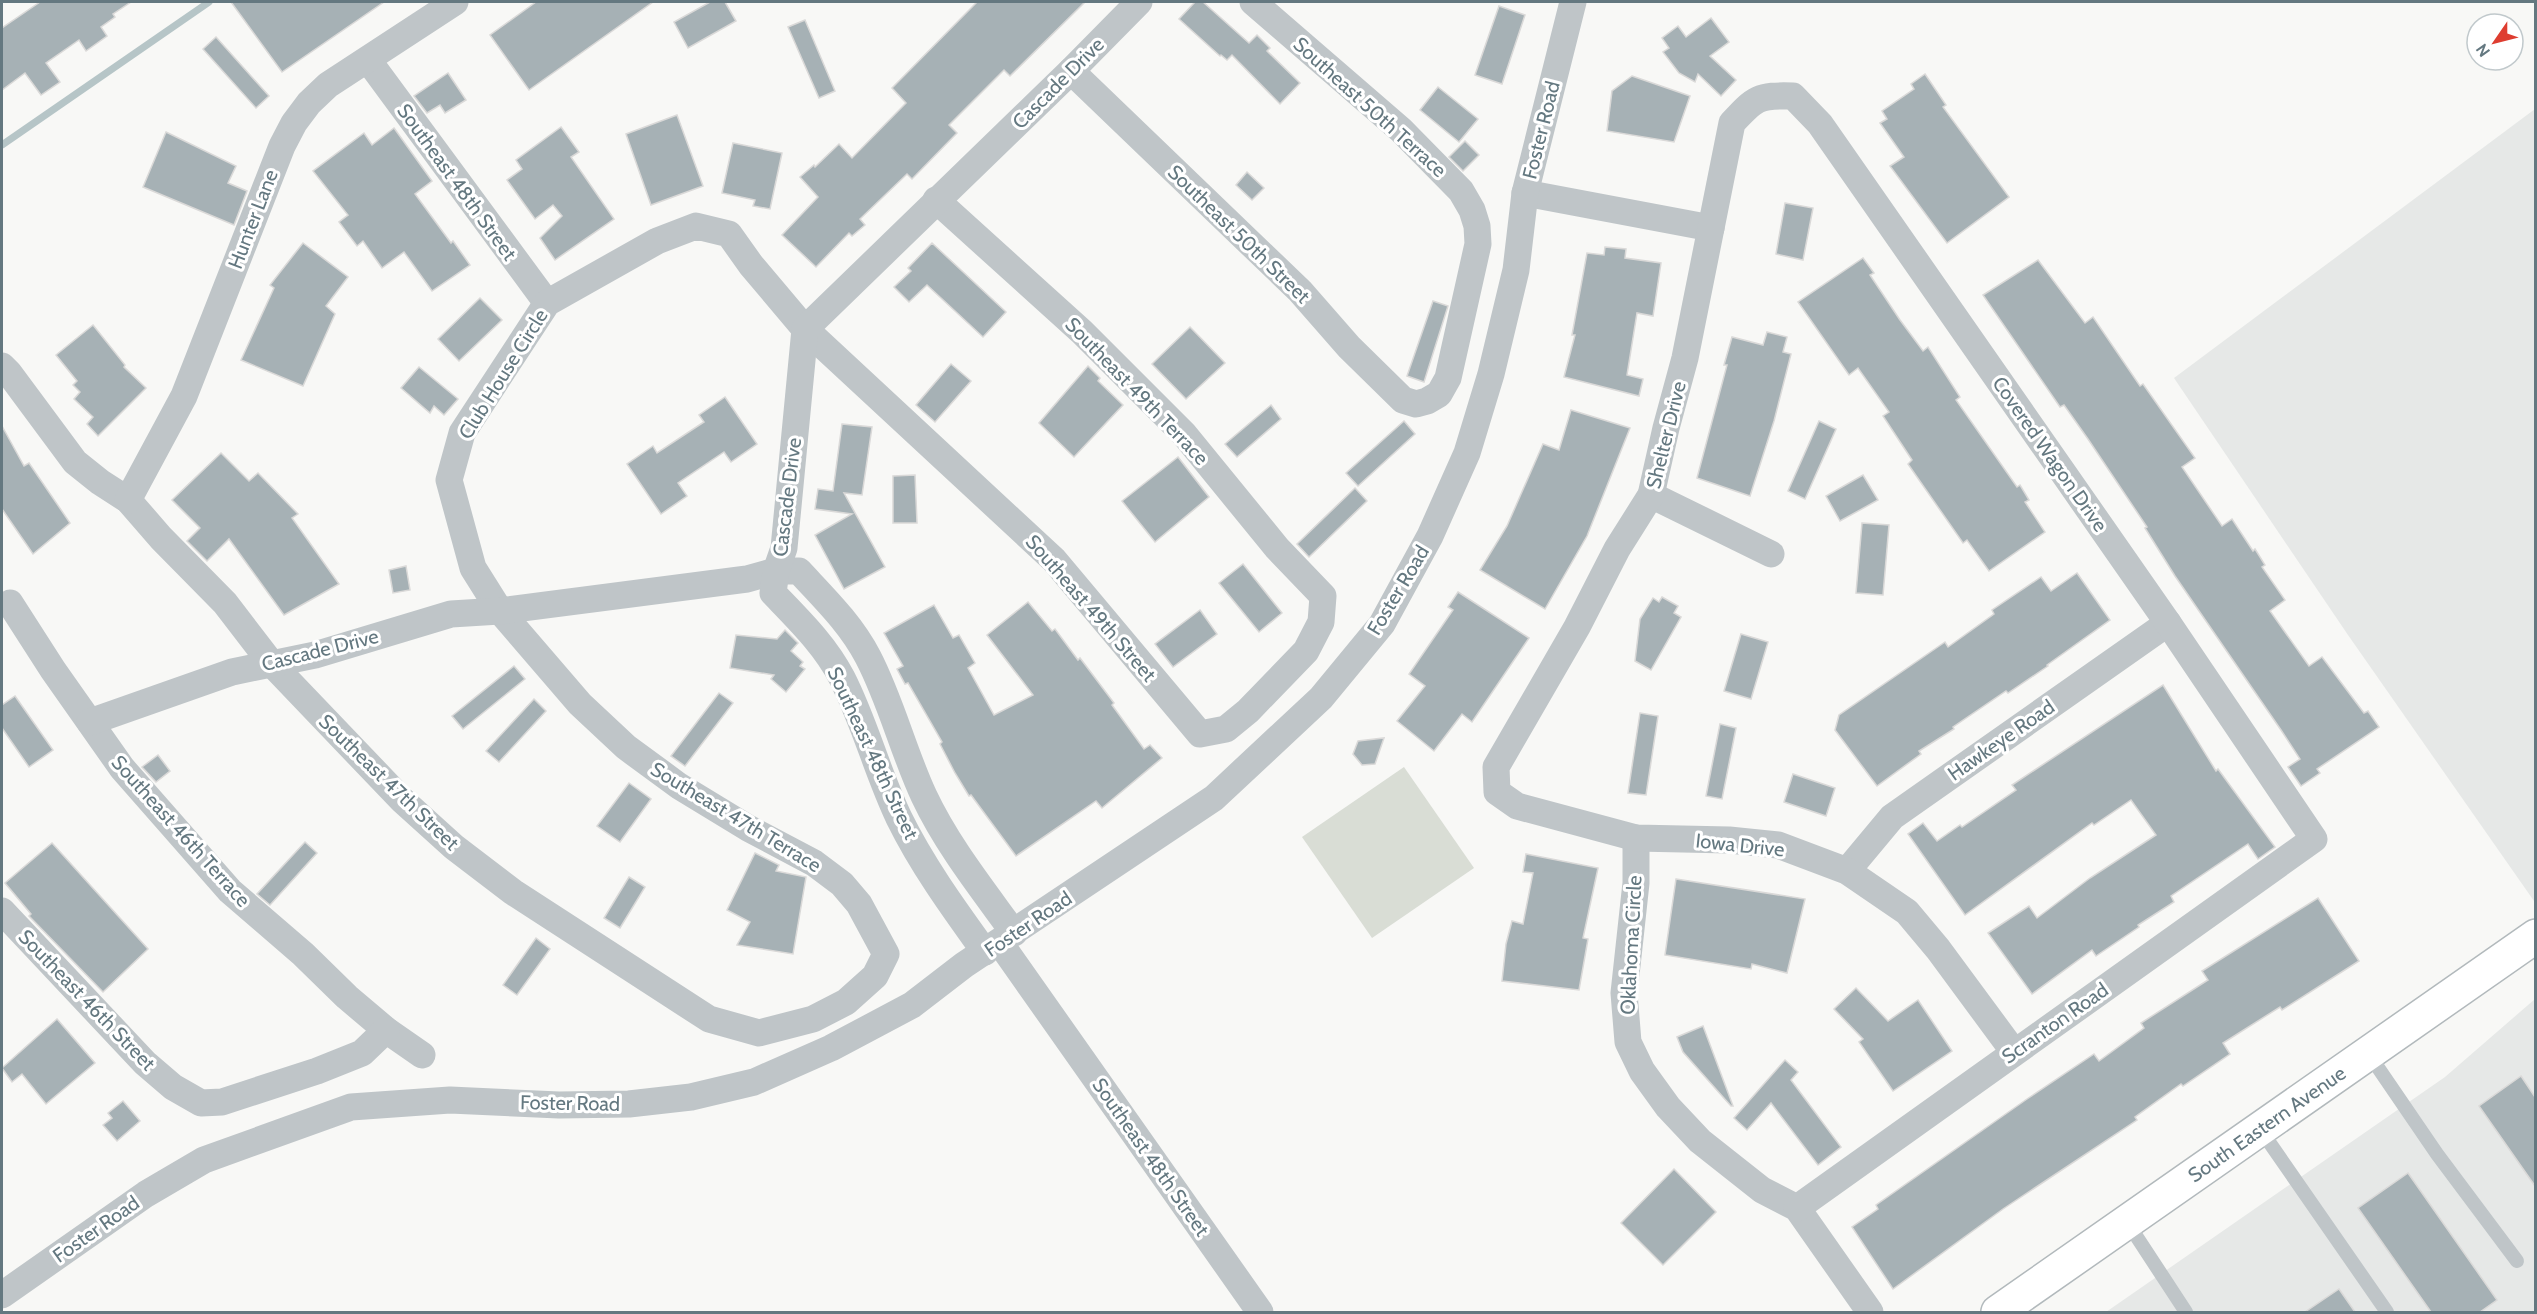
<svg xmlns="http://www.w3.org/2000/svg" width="2537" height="1314" viewBox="0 0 2537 1314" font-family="Cabin,sans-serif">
<rect width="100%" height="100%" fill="#f8f8f6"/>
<g fill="#e6e8e7">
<path d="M2535 109 2536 900 2534 901 2348 635 2174 378Z"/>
<path d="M2535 999V1312H2106L2445 1077Z"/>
</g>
<path fill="#d9ddd5" d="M1404 767 1474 868 1372 938 1302 837Z"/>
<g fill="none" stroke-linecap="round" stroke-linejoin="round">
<path stroke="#b6c5c7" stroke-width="7" d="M2 145 209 2"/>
</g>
<g fill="#a6b1b5" stroke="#dad9d8" stroke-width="1.5">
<path d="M40 2H131L113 14 115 17 101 27 107 36 86 51 79 40 46 63 60 82 41 95 25 73 2 90V28Z"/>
<path d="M231 2H384L282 72Z"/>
<path d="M536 2H653L529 90 490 35Z"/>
<path d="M710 2H725L736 21 688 48 674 22Z"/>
<path d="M977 2H1085L1010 76 1004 70 949 125 957 133 912 179 907 174 860 219 865 225 852 236 849 233 816 267 782 235 818 197 800 177 814 165 815 167 839 144 852 158 906 103 892 88Z"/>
<path d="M1195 2H1203L1249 43 1257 35 1270 48 1267 51 1300 83 1280 104 1232 55 1227 60 1221 55 1220 56 1179 19Z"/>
<path d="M1499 6 1525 15 1502 84 1475 75Z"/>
<path d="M1711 18 1729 42 1710 56 1736 80 1721 96 1698 74 1695 82 1679 73 1663 52 1669 48 1662 38 1678 26 1686 37Z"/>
<path d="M805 20 835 91 819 98 788 27Z"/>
<path d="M216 37 269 96 256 108 203 49Z"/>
<path d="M448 73 466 100 445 113 440 105 427 113 414 96Z"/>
<path d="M1925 74 1946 105 1943 107 2009 197 1947 243 1890 166 1904 157 1880 123 1887 119 1882 111 1914 89 1911 84Z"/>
<path d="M1632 76 1690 96 1674 142 1607 131 1612 91Z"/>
<path d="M1438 87 1478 119 1459 142 1420 110Z"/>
<path d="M677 115 703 186 651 205 626 134Z"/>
<path d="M561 127 579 152 571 157 614 219 555 260 540 238 562 216 553 205 535 219 507 180 522 169 516 160Z"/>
<path d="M394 128 432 181 415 194 451 243 453 241 470 265 432 291 404 252 382 268 363 241 357 246 339 222 348 215 313 171 364 133 372 145Z"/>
<path d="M166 132 236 166 228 183 247 191 234 225 143 187Z"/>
<path d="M1465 141 1479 155 1463 171 1449 157Z"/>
<path d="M733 143 782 153 770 209 753 206 755 200 722 193Z"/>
<path d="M1247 172 1264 188 1252 200 1236 185Z"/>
<path d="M1785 203 1813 208 1803 260 1776 254Z"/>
<path d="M303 243 348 277 326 306 335 314 303 386 241 360 274 288 270 285Z"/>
<path d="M932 243 1006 312 983 337 927 285 909 302 894 287 911 271 908 268Z"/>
<path d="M1605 247 1626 249 1625 258 1661 263 1653 316 1637 313 1627 375 1643 379 1639 396 1564 377 1575 335H1572L1587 253 1604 255Z"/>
<path d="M1863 258 1874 273 1870 275 1900 320 1923 351 1928 347 1960 397 1956 400 2017 487 2020 485 2029 500 2025 502 2045 532 1989 571 1967 540 1963 543 1908 464 1912 460 1883 416 1889 412 1858 368 1849 375 1798 302Z"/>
<path d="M2038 260 2085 323 2093 317 2140 386 2143 384 2195 458 2182 467 2222 526 2232 519 2253 551 2255 549 2265 565 2262 567 2285 600 2270 611 2309 666 2322 657 2364 713 2368 711 2379 727 2317 769 2320 773 2301 786 2288 767 2300 759 2281 730 2175 576 2145 528 2147 527 2088 439 2064 405 2060 407 1983 295Z"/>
<path d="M480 298 502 320 459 361 438 339Z"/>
<path d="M1433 301 1448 306 1424 382 1407 376Z"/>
<path d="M93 325 125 365 124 367 146 388 98 436 87 424 93 417 74 399 80 392 73 385 77 381 56 355Z"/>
<path d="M1190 327 1225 363 1186 399 1152 364Z"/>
<path d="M1767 332 1787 337 1783 352 1791 354 1774 421 1750 496 1697 478 1727 365H1724L1732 337 1763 345Z"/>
<path d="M951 364 971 381 935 422 916 405Z"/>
<path d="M1088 366 1100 378 1098 381 1123 405 1074 457 1039 423Z"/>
<path d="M419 367 458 399 444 415 434 406 430 413 401 388Z"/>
<path d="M725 397 757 444 731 462 724 452 678 483 687 496 661 514 627 464 653 446 657 453 704 422 699 415Z"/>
<path d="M1271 405 1281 419 1237 457 1225 444Z"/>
<path d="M1571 410 1630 428 1587 536 1545 609 1480 570 1507 526 1543 444 1559 450Z"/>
<path d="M1404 421 1415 434 1358 486 1346 473Z"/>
<path d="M1819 421 1836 429 1805 499 1788 491Z"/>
<path d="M842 424 872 427 862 495 844 493 885 567 844 589 815 535 852 514 815 509 818 489 833 491Z"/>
<path d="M2 426 24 466 29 463 70 523 33 554 2 509Z"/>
<path d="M221 453 249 481 258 473 298 514 292 518 339 584 284 615 229 539 207 561 187 541 200 528 172 500Z"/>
<path d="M1178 457 1209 497 1155 542 1122 501Z"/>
<path d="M915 475 917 523H893V476Z"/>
<path d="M1863 475 1878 500 1840 521 1826 496Z"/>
<path d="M1355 488 1367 501 1309 557 1297 544Z"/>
<path d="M1862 523 1889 525 1883 595 1856 593Z"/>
<path d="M1243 564 1282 613 1259 632 1219 583Z"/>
<path d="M406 566 410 590 393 593 389 570Z"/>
<path d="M2077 573 2110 620 2047 665 2048 666 2008 693 2006 691 1953 727 1954 729 1919 751 1921 754 1877 786 1835 730 1839 715 1945 642 1948 647 1994 614 1992 610 2041 577 2051 591Z"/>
<path d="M1458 592 1529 638 1472 722 1462 714 1434 751 1397 721 1425 686 1409 674 1453 610 1448 607Z"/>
<path d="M1662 597 1678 606 1674 613 1681 617 1651 670 1635 661 1640 619 1653 598 1659 602Z"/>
<path d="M1028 602 1052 631 1055 629 1078 660 1080 658 1114 703 1112 705 1144 749 1150 745 1162 758 1102 808 1096 801 1016 856 971 795 969 796 955 773 940 744 942 742 908 683 905 684 897 669 903 666 884 633 934 605 953 638 959 635 975 663 968 668 994 715 1033 695 987 635Z"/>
<path d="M1200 610 1217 634 1173 667 1155 644Z"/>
<path d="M785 630 798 643 791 651 803 662 800 666 805 669 786 692 771 679 774 675 730 668 736 635 777 639Z"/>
<path d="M1741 634 1768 642 1751 699 1724 691Z"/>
<path d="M514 666 525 679 463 729 452 716Z"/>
<path d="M2163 685 2216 771 2218 769 2275 847 2258 859 2248 844 2171 896 2174 902 2138 925 2139 927 2096 956 2092 950 2032 994 1988 933 2029 906 2037 918 2090 878 2156 835 2131 800 2094 825 2092 823 1965 915 1908 834 1923 823 1937 841 1960 825 1962 827 2016 790 2012 785Z"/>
<path d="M719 693 733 703 685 766 671 756Z"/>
<path d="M15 696 53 750 29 767 2 728V705Z"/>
<path d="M534 699 546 711 499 762 486 751Z"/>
<path d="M1640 713 1658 716 1646 795 1628 793Z"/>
<path d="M1720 724 1736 728 1722 799 1706 796Z"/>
<path d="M1384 738 1375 764 1362 765 1353 754 1358 741Z"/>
<path d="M158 755 170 771 156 782 142 767Z"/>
<path d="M1793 774 1835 788 1826 816 1784 802Z"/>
<path d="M629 783 651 799 620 842 597 826Z"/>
<path d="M305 842 317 853 270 905 257 894Z"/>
<path d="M52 843 148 949 103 992 29 916 31 914 5 883Z"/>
<path d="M755 853 779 865 776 871 806 877 793 954 737 945 750 922 727 910Z"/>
<path d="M1526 854 1598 868 1583 938 1588 939 1579 990 1502 981 1506 944 1512 921 1523 924 1533 873 1523 872Z"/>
<path d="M629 877 645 887 620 928 604 918Z"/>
<path d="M1676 879 1805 899 1787 973 1752 964 1751 969 1665 955Z"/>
<path d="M2318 898 2359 961 2282 1010 2280 1007 2223 1043 2230 1054 2183 1086 2181 1084 2135 1117 2137 1120 2003 1209 1893 1289 1852 1227 1878 1209 1876 1205 2027 1099 2094 1054 2099 1061 2144 1028 2141 1023 2208 980 2202 971Z"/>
<path d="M536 938 550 949 517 995 503 985Z"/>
<path d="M1856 988 1888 1021 1918 1000 1952 1051 1893 1091 1859 1042 1863 1039 1834 1009Z"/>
<path d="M57 1019 95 1063 46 1104 22 1074 12 1082 2 1068Z"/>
<path d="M1703 1026 1733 1106H1731L1683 1052 1677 1037Z"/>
<path d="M1785 1060 1798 1072 1791 1080 1841 1147 1818 1165 1771 1103 1747 1130 1734 1118Z"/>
<path d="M2521 1076 2535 1097V1186L2479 1106Z"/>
<path d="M123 1101 140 1121 117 1141 103 1125 112 1118 108 1113Z"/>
<path d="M1674 1169 1716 1212 1663 1265 1621 1223Z"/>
<path d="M2408 1173 2497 1300 2480 1312H2431L2358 1208Z"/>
<path d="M2339 1289 2355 1312H2305Z"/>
</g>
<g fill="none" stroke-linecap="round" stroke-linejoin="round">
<g stroke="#b2b9bc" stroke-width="36">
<g id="secondary">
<path id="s1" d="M1998 1312 2536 936"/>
</g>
</g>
<g stroke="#bfc5c8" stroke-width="14">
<path d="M2368 1053 2437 1154 2517 1261"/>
<path d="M2260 1129 2387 1312"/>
<path d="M2127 1222 2186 1312"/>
</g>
<g stroke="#bfc5c8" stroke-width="27">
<path d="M368 60 547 303"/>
<path d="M1071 71 1300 291 1349 347 1403 400 1416 404 1427 401 1439 394 1448 378 1478 244 1477 226 1472 210 1461 191 1401 130 1253 2"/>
<path d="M1525 193 1711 228"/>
<path d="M2 366 9 373 75 462 100 482 128 500 161 538 225 603 271 663 402 800 454 847 513 892 709 1019 759 1033 813 1019 846 1002 875 976 886 954 859 904 842 884 814 863 748 828 679 786 626 747 580 704 500 611 473 568 449 480 462 433 547 303 657 241 696 226 729 234 751 265 805 329 1054 560 1200 734 1226 729 1248 711 1306 651 1321 622 1323 596 1277 548 1184 434 1082 332 936 200"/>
<path d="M1651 495 1771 554"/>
<path d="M128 500 184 396 282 146 294 123 309 103 328 85 455 2"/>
<path d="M10 603 53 670 122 768 230 891 303 954 347 997 386 1030 422 1055"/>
<path d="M90 722 232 672 315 655 451 614 500 611 747 579 776 571H799C824 598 851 624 868 657 891 701 903 751 924 796 947 845 983 890 1014 933"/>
<path d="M1636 838V883L1624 993 1628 1042 1642 1071 1668 1107 1700 1141 1762 1190 1797 1208 1870 1312"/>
<path d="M1847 871 1892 817 2168 623"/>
<path d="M2 911 145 1063 173 1087 201 1103 222 1102 317 1071 362 1053 386 1030"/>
<path d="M1000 943 1260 1312"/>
<path d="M985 952C954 909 922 865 899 818 877 772 865 723 842 678 825 645 798 619 773 593L776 571 784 548 805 329 1071 71 1139 2"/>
<path d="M1797 1208 2314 839 2168 623 1820 124 1793 96C1758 95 1755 98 1732 123L1685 358 1666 428 1651 495 1617 549 1577 627 1496 767 1497 792 1517 806 1636 838 1729 840 1778 845 1847 871 1907 912 1938 949 2014 1052"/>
<path d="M2 1295 146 1194 204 1160 351 1107 450 1100 559 1105 629 1104 691 1097 754 1082 831 1048 912 1005 964 965 1214 798 1321 698 1382 624 1430 536 1467 453 1491 374 1516 270 1525 193 1573 2"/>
</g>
<use href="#secondary" stroke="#fff" stroke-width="33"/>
</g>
<g text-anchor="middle" stroke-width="6" stroke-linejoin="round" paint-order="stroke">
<g font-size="20" fill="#647880" stroke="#fff">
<text transform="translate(1058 83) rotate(-45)" y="7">Cascade Drive</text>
<text transform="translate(1370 107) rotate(42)" y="7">Southeast 50th Terrace</text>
<text transform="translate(1541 130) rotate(-76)" y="7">Foster Road</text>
<text transform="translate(457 182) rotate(54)" y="7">Southeast 48th Street</text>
<text transform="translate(253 219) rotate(-69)" y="7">Hunter Lane</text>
<text transform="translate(1239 234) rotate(44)" y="7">Southeast 50th Street</text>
<text transform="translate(503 374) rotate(-58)" y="7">Club House Circle</text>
<text transform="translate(1137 391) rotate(46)" y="7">Southeast 49th Terrace</text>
<text transform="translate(1666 435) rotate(-76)" y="7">Shelter Drive</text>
<text transform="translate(2050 454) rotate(55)" y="7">Covered Wagon Drive</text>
<text transform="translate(787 497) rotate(-83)" y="7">Cascade Drive</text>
<text transform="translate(1398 590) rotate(-59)" y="7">Foster Road</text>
<text transform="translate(1091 608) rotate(49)" y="7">Southeast 49th Street</text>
<text transform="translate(320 650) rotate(-14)" y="7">Cascade Drive</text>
<text transform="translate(2001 740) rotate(-35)" y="7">Hawkeye Road</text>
<text transform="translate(873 753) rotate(65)" y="7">Southeast 48th Street</text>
<text transform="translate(389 782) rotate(44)" y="7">Southeast 47th Street</text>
<text transform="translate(736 817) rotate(31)" y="7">Southeast 47th Terrace</text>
<text transform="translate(181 831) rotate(48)" y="7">Southeast 46th Terrace</text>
<text transform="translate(1740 845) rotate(6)" y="7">Iowa Drive</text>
<text transform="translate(1028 924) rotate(-34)" y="7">Foster Road</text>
<text transform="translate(1631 945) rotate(-87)" y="7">Oklahoma Circle</text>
<text transform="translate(87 1000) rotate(46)" y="7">Southeast 46th Street</text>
<text transform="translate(2055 1023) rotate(-35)" y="7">Scranton Road</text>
<text transform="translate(570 1103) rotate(1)" y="7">Foster Road</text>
<text dy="7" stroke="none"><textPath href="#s1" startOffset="328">South Eastern Avenue</textPath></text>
<text transform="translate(1151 1157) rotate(55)" y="7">Southeast 48th Street</text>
<text transform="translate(96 1229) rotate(-35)" y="7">Foster Road</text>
</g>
</g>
<rect width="2537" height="1314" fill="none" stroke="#647880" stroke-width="6"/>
<g transform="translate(2495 42) rotate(235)"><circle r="28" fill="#ffffff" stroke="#c1c9cc" stroke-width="1.5"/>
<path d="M0-4.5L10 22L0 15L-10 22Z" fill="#de3d30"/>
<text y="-9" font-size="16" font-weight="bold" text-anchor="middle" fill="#647880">N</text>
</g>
</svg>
